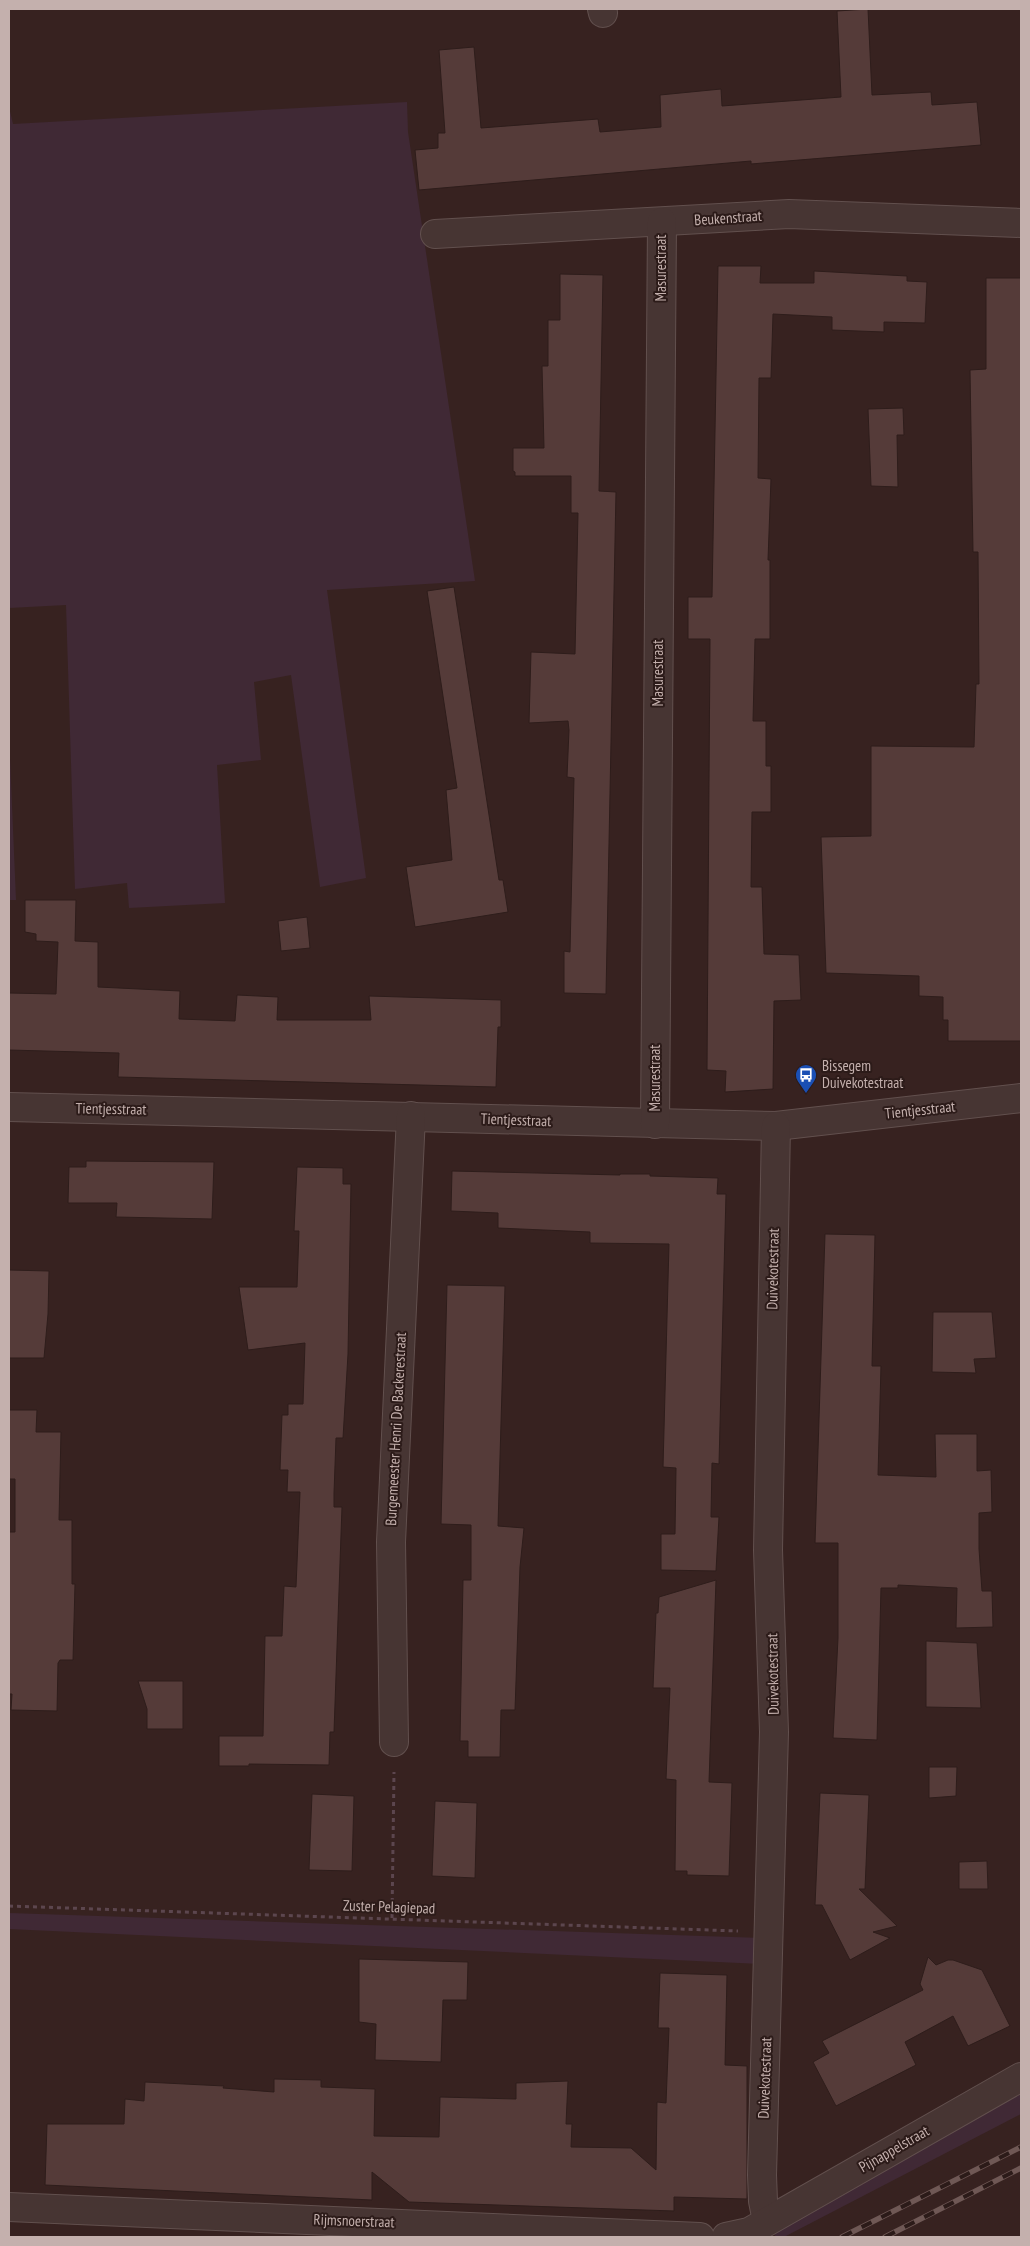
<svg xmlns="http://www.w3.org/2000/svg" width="1030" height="2246" viewBox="0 0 1030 2246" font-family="'PT Sans Narrow',sans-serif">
<rect width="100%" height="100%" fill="#372220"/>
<g fill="#402935">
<path d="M407 102 408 132 475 581 327 590 366 878 320 887 291 675 254 682 261 760 217 765 225 903 129 908 127 883 75 889 66 605 9 608V107L13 124Z"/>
<path d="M9 735 16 900H9Z"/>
<path d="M9 1913 762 1938 761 1964 9 1929Z"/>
<path d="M1021 2088V2114L784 2237H776L771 2229Z"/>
</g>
<g fill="#553b39" stroke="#2e1d1b">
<path d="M868 9 872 95 931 92 932 105 977 102 981 145 751 164V161L419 190 415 150 438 148V133H445L439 50 474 47 481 128 598 119 600 132 661 127 660 95 721 89 722 106 841 97 837 11Z"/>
<path d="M718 266H761L760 283H814V271L907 276V281L927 282 925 323 884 322V332L832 330V317L773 314 771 378H759L758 478 771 479 768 560H770V639H755L753 721H766V766H771V812H752L751 887H762L764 954 799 955 801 1000 774 1001 773 1089 725 1092 726 1071 707 1070 710 639H688V597H712Z"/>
<path d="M560 274 603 275 599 491 616 492 606 994 564 993V951L570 952 574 778 567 777 569 730 568 721 529 723 531 652 575 654 578 513H571V476H515V472L513 471V448H544L542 366H548V320H560Z"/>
<path d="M986 278H1021V1041H948V1020H943V997L919 996V976L826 973 821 837 871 836V746L974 747 976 684H979L978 552H973L970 370 986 369Z"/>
<path d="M903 408 904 435H897L898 487 871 486 868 409Z"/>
<path d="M454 587 499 880H503L508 912 415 927 406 867 452 860 446 790 457 788 427 591Z"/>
<path d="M25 900H76L75 941 98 942V987L180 991 179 1019 235 1021 237 995 278 997 277 1020H371L369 996 501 1000V1027H498L496 1087 118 1077 119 1053 9 1050V993L56 994 58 942 36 941V934L25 932Z"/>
<path d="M307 917 310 948 281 951 278 921Z"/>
<path d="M86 1161 214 1162 212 1219 116 1217 117 1203H68L69 1167H86Z"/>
<path d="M297 1167 343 1168V1184H351L348 1354 343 1438H336L334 1493V1507H342L334 1732H330L329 1765 249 1764V1766H219V1736H263L265 1636H282L284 1586 296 1587 300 1492H287L288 1470H280L282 1415H288V1404H303L305 1343 248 1350 239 1287H297L299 1231H294Z"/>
<path d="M452 1171 620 1175V1174H650V1176L718 1178 717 1194H726L719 1464 712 1463 711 1517H719L716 1571 661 1570V1534H675L676 1468 663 1467 669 1244 590 1243V1232L498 1228V1213L451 1211Z"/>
<path d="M825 1234 875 1235 872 1366H881L878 1475 936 1477 935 1434H977V1471L991 1470 992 1512 979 1513V1549L982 1591H992L993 1627 956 1628 957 1588 898 1585V1588H881L877 1740 833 1738 838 1638V1543H815Z"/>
<path d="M9 1270 49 1271 48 1314 44 1358H9Z"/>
<path d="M447 1285 505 1286 498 1526 524 1528 520 1567 515 1710H501L500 1757H468V1741H460L463 1580H471V1525L441 1524Z"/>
<path d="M933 1312H992L996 1358 974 1359 976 1373 932 1372Z"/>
<path d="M9 1410H37L36 1432H61L59 1520H72V1584H75L73 1660H60L58 1663 57 1711 11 1710 12 1694H9V1532H15V1479H9Z"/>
<path d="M716 1580 709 1782 732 1783 729 1876 687 1875V1871H675L676 1780 666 1779 670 1688H653L656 1613H658L659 1597Z"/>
<path d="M926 1641 977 1643 981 1708 926 1707Z"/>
<path d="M138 1681H183V1729H147V1709Z"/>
<path d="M929 1767H957L956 1796 929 1798Z"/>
<path d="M820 1793 869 1795 865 1889H859L897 1926 873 1932 890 1938 850 1960 822 1905H815Z"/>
<path d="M312 1794 354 1796 352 1871 309 1870Z"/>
<path d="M435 1801 477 1803 475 1878 432 1876Z"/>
<path d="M987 1861 988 1889H959V1862Z"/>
<path d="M928 1957 936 1965 948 1960H953L982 1970 1010 2026 968 2046 953 2016 905 2042 916 2065 836 2106 813 2062 829 2053 822 2041 923 1990 920 1984Z"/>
<path d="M359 1959 468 1962 467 2000H443L441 2062 375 2060 376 2024 359 2022Z"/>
<path d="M660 1973 727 1975 725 2065 747 2066V2199L674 2197V2211L409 2202 372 2172V2200L45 2185 47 2124H124L125 2099 144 2101 145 2082 224 2086 223 2088 274 2092V2079L321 2080V2087L375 2089 374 2136 439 2137 440 2097 516 2099V2083L568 2081 566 2124H572L571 2147 631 2148 656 2170 657 2102 666 2103 669 2028H658Z"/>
</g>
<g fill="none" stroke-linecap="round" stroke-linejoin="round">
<g stroke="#62504e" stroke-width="30">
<g id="street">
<path d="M602 9 603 13"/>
<path d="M435 234 789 214 1021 223"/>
<path d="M9 1107 776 1126 1021 1098"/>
<path d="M655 1124 662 222"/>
<path d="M394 1742 391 1542 411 1116"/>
<path d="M9 2207 700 2237"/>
<path d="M767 2221 763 2201 762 2175 774 1732 768 1550 776 1126"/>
<path d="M726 2237 749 2232 1021 2077"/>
</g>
</g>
<g stroke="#5c464e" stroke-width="3" stroke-dasharray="4 4" stroke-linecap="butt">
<path d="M9 1906 738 1931"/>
<path d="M392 1918 394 1772"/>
</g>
<use href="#street" stroke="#473533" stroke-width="28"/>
<g stroke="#6f5855" stroke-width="5.5">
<g id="rail">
<path d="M842 2237 1021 2147"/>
<path d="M885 2237 1021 2168"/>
</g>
</g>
<use href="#rail" stroke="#2c1b19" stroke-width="4" stroke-dasharray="11" stroke-linecap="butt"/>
</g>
<defs>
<g id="bus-pin" transform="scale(1.125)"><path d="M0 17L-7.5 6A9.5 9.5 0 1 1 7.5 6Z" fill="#1a4fb4" stroke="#2c1b19"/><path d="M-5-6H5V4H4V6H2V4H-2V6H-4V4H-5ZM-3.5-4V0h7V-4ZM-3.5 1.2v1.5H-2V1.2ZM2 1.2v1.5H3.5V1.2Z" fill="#fff"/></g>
</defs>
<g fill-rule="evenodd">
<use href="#bus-pin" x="806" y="1075"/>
</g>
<g text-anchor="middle" stroke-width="4" stroke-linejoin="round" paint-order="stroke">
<g font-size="15" fill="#c4b0ad" stroke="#2c1b19">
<text transform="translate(728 218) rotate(-4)" y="5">Beukenstraat</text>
<text transform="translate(661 268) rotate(-90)" y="5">Masurestraat</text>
<text transform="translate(658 673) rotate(-90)" y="5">Masurestraat</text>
<text transform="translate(655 1078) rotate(-90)" y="5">Masurestraat</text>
<text transform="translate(111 1109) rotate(1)" y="5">Tientjesstraat</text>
<text transform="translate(920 1110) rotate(-6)" y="5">Tientjesstraat</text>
<text transform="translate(516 1120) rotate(2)" y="5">Tientjesstraat</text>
<text transform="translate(773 1269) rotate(-89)" y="5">Duivekotestraat</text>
<text transform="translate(396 1429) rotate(-87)" y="5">Burgemeester Henri De Backerestraat</text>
<text transform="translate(773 1674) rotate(-91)" y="5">Duivekotestraat</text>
<text transform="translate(389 1907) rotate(2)" y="5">Zuster Pelagiepad</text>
<text transform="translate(765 2078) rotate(-88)" y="5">Duivekotestraat</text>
<text transform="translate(894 2149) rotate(-30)" y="5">Pijnappelstraat</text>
<text transform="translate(354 2221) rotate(2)" y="5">Rijmsnoerstraat</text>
</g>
<g font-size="15" fill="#c4b0ad" stroke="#2c1b19" text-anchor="start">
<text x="822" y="1071">Bissegem<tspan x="822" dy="17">Duivekotestraat</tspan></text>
</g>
</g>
<rect width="1030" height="2246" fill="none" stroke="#c4b0ad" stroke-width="20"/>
</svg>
